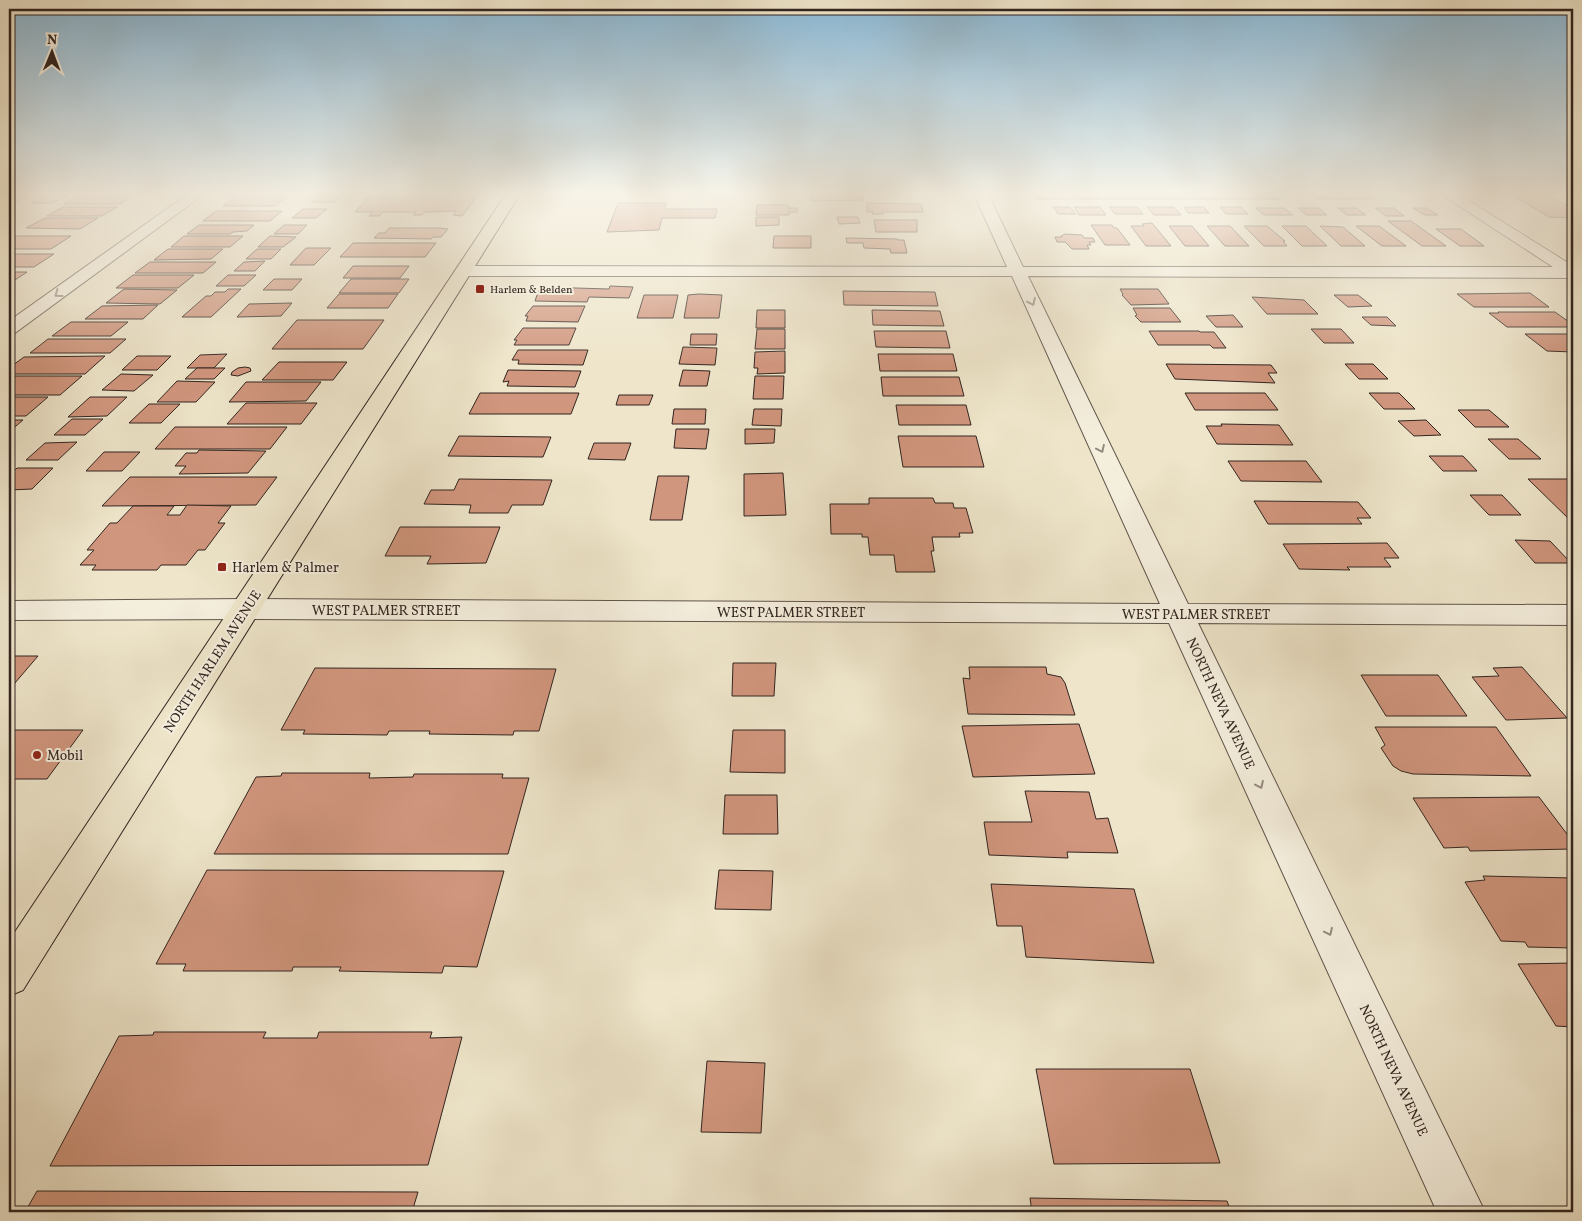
<svg xmlns="http://www.w3.org/2000/svg" width="1582" height="1221" viewBox="0 0 1582 1221" font-family="Vollkorn,serif">
<rect width="100%" height="100%" fill="#eee5ca"/>
<filter id="stains"><feTurbulence type="fractalNoise" baseFrequency=".004" numOctaves="4"/><feColorMatrix values="0 0 0 0 .2 0 0 0 0 .09 0 0 0 0 .02 0 0 0 .5 -.17"/></filter>
<radialGradient id="worn" r=".72"><stop offset=".6" stop-color="#630" stop-opacity="0"/><stop offset="1" stop-color="#630" stop-opacity=".3"/></radialGradient>
<g fill="#d1967e" stroke="#322520">
<path d="M80 194H135L120 204H64Z"/>
<path d="M321 194H343L334 202H312Z"/>
<path d="M368 194H479L462 216 453 215 456 211 425 212 422 215H413L416 212H382L379 216H369L373 212H355L367 199H363Z"/>
<path d="M1033 194H1274L1280 199H1036Z"/>
<path d="M1311 194H1368L1374 199H1317Z"/>
<path d="M1510 194H1546L1573 209V218L1549 217Z"/>
<path d="M9 195H29L9 206Z"/>
<path d="M48 195H68L52 203H32Z"/>
<path d="M811 195H862L864 200 811 201Z"/>
<path d="M235 196H287L275 206H223Z"/>
<path d="M618 203H666L665 209H717L715 218H662L659 230 607 232Z"/>
<path d="M867 203 921 204 923 212H883V214H872L873 212H867Z"/>
<path d="M757 205H788V208H797V212H789V215H756Z"/>
<path d="M63 207H117L102 216H47Z"/>
<path d="M1053 207H1070L1076 214H1058Z"/>
<path d="M1074 207H1100L1106 215H1079Z"/>
<path d="M1109 207H1137L1143 214H1115Z"/>
<path d="M1147 207H1174L1181 215H1154Z"/>
<path d="M1184 207H1204L1209 213H1188Z"/>
<path d="M1220 207H1241L1248 214H1226Z"/>
<path d="M1256 208H1284L1293 215H1264Z"/>
<path d="M1298 208H1319L1327 215H1306Z"/>
<path d="M1338 208H1356L1366 215H1347Z"/>
<path d="M1375 208H1394L1404 216H1386Z"/>
<path d="M1413 208H1427L1438 215H1425Z"/>
<path d="M303 209H327L316 218H292Z"/>
<path d="M216 211H282L270 221H203Z"/>
<path d="M756 217H779V225L756 226Z"/>
<path d="M837 217H858L860 223 839 224Z"/>
<path d="M45 218H98L80 229 26 228Z"/>
<path d="M874 220H917V232H876Z"/>
<path d="M1388 221H1411L1446 246H1422Z"/>
<path d="M1152 223 1171 246H1146L1131 226H1144L1142 224Z"/>
<path d="M199 225H254L247 231 233 232 230 234H187Z"/>
<path d="M284 225H307L298 234H274Z"/>
<path d="M1091 225H1112L1114 228H1117L1130 245H1105Z"/>
<path d="M1169 226H1192L1209 246H1185Z"/>
<path d="M1207 226H1230L1249 246H1225Z"/>
<path d="M1244 226H1267L1285 241H1283L1287 246H1264Z"/>
<path d="M1282 226H1306L1327 246H1302Z"/>
<path d="M1320 226 1343 227 1365 246H1341Z"/>
<path d="M1356 226H1379L1406 246H1382Z"/>
<path d="M389 228H440L448 229 441 237H433L431 239 374 238 379 233H385Z"/>
<path d="M1436 229H1461L1484 246H1460Z"/>
<path d="M1065 234 1082 235 1084 238H1093L1095 242H1089L1091 245H1087L1089 249H1072L1065 242H1057L1055 237H1062L1061 236Z"/>
<path d="M9 236H71L51 249H9Z"/>
<path d="M184 236H243L230 247H171Z"/>
<path d="M270 236 296 237 283 247H258Z"/>
<path d="M774 236H811V248H773Z"/>
<path d="M846 238 898 239V240H904L907 253H891L890 249 864 248 863 243H847Z"/>
<path d="M353 243H436L425 257H340Z"/>
<path d="M306 248H331L314 265H290Z"/>
<path d="M168 249H223L211 259 154 260Z"/>
<path d="M257 249H281L271 259H246Z"/>
<path d="M9 254H54L34 267H9Z"/>
<path d="M265 261 255 271H234L244 262Z"/>
<path d="M150 262H216L203 273H135Z"/>
<path d="M353 266H409L400 278H343Z"/>
<path d="M9 272H27L9 284Z"/>
<path d="M133 275H194L178 288H116Z"/>
<path d="M228 275H256L244 286H216Z"/>
<path d="M274 279H302L292 290H263Z"/>
<path d="M351 279H409L399 293H339Z"/>
<path d="M610 286 633 287 629 298 589 297 587 302 535 301 538 292 542 287 609 289Z"/>
<path d="M124 289 177 290 160 304 106 303Z"/>
<path d="M228 289H241L211 317H182L206 296H211L215 292H225Z"/>
<path d="M1120 289H1158L1169 304 1131 305 1122 295 1123 294Z"/>
<path d="M843 291 935 292 938 306 844 305Z"/>
<path d="M1530 293 1549 307H1474L1457 294Z"/>
<path d="M339 294H398L388 308H327Z"/>
<path d="M699 294 722 295 719 318H684L688 295Z"/>
<path d="M644 295H678L673 318H637Z"/>
<path d="M1334 295H1358L1372 306 1348 307Z"/>
<path d="M1252 297 1304 300 1318 314H1267Z"/>
<path d="M292 303 281 316 237 317 249 304Z"/>
<path d="M158 305 143 319H85L102 306Z"/>
<path d="M533 306H585L578 322 526 321 528 316H525Z"/>
<path d="M1133 308H1170L1181 322H1141L1135 316 1137 315Z"/>
<path d="M757 310H785V328H756Z"/>
<path d="M872 310 940 311 944 326 873 325Z"/>
<path d="M1498 312H1555L1572 324H1570L1573 327H1507L1489 313H1499Z"/>
<path d="M1233 315 1243 327H1216L1206 316Z"/>
<path d="M1362 317H1387L1396 326 1371 325Z"/>
<path d="M297 320H384L363 349H272Z"/>
<path d="M71 322H128L111 336H52Z"/>
<path d="M523 328H576L569 345H514L517 340H514Z"/>
<path d="M757 329H785V349H755Z"/>
<path d="M1311 329H1341L1354 343H1324Z"/>
<path d="M874 331H946L950 348 876 347Z"/>
<path d="M1149 331H1199L1200 332H1214L1226 348H1213L1210 345H1158Z"/>
<path d="M691 334H717L716 345H690Z"/>
<path d="M1525 334H1573V352L1547 351Z"/>
<path d="M48 339H126L110 353H30Z"/>
<path d="M683 347 717 348 715 365 679 364Z"/>
<path d="M518 350H588L583 365 518 364 519 360H512Z"/>
<path d="M785 351V373L757 374 758 368H754L755 352Z"/>
<path d="M227 354 214 368H187L200 355Z"/>
<path d="M878 354H953L957 371H880Z"/>
<path d="M105 356 85 374H9V368L24 357Z"/>
<path d="M137 356H171L157 370H122Z"/>
<path d="M279 362H347L333 380H262Z"/>
<path d="M1166 364 1271 365 1277 373H1268L1275 383 1175 379Z"/>
<path d="M1345 364H1373L1388 379H1359Z"/>
<path d="M245 367 250 368 251 371 238 376 231 375 232 372 238 368Z"/>
<path d="M197 368H225L214 379H185Z"/>
<path d="M508 370 581 371 575 387 507 386 509 381 503 382Z"/>
<path d="M683 370 710 371 707 386H679Z"/>
<path d="M121 374 153 375 134 391 102 390Z"/>
<path d="M9 376H82L60 395H9Z"/>
<path d="M755 376H784L783 399H753Z"/>
<path d="M881 377H959L964 396H883Z"/>
<path d="M177 381 215 382 196 402H157Z"/>
<path d="M246 382H321L306 401 229 402Z"/>
<path d="M480 393H579L571 414H469Z"/>
<path d="M1185 393H1265L1278 410H1195Z"/>
<path d="M1369 393H1399L1415 409H1384Z"/>
<path d="M619 395H653L649 405H616Z"/>
<path d="M9 397H48L26 416H9Z"/>
<path d="M90 397H127L107 416 68 417Z"/>
<path d="M246 403H317L301 424H227Z"/>
<path d="M149 404H180L161 423H129Z"/>
<path d="M896 405H966L971 425H899Z"/>
<path d="M674 409H706L705 424H672Z"/>
<path d="M754 409H782L781 426 752 425Z"/>
<path d="M1458 410H1489L1509 427H1475Z"/>
<path d="M72 419H103L85 435H54Z"/>
<path d="M9 420H23L9 432Z"/>
<path d="M1426 420 1441 435 1414 436 1398 421Z"/>
<path d="M1221 424 1279 425 1293 445 1217 444 1206 426H1222Z"/>
<path d="M175 427H287L270 449H155Z"/>
<path d="M676 429H709L706 449 674 448Z"/>
<path d="M745 429H775L774 443 745 444Z"/>
<path d="M459 436 551 437 543 457 448 456Z"/>
<path d="M898 436H976L984 467H903Z"/>
<path d="M1488 439H1518L1541 459H1509Z"/>
<path d="M77 442 58 460H26L45 443Z"/>
<path d="M594 443H631L625 460 588 459Z"/>
<path d="M199 450 266 451 248 473 179 474 186 466H175L186 453H197Z"/>
<path d="M104 452H140L122 471H86Z"/>
<path d="M1429 456H1463L1477 471H1443Z"/>
<path d="M1228 461H1306L1322 482 1241 481Z"/>
<path d="M17 468H53L32 489 9 490V476Z"/>
<path d="M783 473 786 515 744 516V474Z"/>
<path d="M658 476H689L682 520H650Z"/>
<path d="M130 477H277L256 505 102 506Z"/>
<path d="M459 479 552 480 543 505H512L508 513H469L471 505 424 504 431 490H454Z"/>
<path d="M1528 479H1573V523Z"/>
<path d="M1470 495H1502L1521 515H1489Z"/>
<path d="M869 498H933L935 503H953L954 508H966L973 533H959L960 537H932L934 551H931L935 572H896L894 555H870L868 537H862V534H831L830 504H869Z"/>
<path d="M1254 501 1358 502 1371 518H1357L1362 524H1268Z"/>
<path d="M187 505 231 506 218 523H225L205 550H198L186 565H161L157 570H92L96 565H80L94 550H87L110 523H117L133 506H174L167 515H180Z"/>
<path d="M400 527H500L486 563 427 564 431 556H385Z"/>
<path d="M1515 540 1550 541 1571 563H1535Z"/>
<path d="M1387 543 1399 558H1384L1391 567H1347L1350 570 1299 569 1283 544Z"/>
<path d="M9 656H38L9 690Z"/>
<path d="M733 663H776L774 696H732Z"/>
<path d="M969 667H1046L1047 674 1061 677 1065 683 1075 715 968 714 963 678 970 679Z"/>
<path d="M1522 667 1567 718 1506 720 1472 677 1499 676 1493 668Z"/>
<path d="M315 668 556 669 539 731H514L513 735 429 734 430 731H389L387 735 303 734 305 730H281Z"/>
<path d="M1361 675H1438L1467 716H1386Z"/>
<path d="M1079 724 1095 774 973 777 962 726Z"/>
<path d="M1375 727H1496L1531 776 1413 774 1401 771 1393 766 1381 748 1385 745Z"/>
<path d="M9 730H83L47 779H9Z"/>
<path d="M733 730H785V773L730 772Z"/>
<path d="M282 773H370L369 778 413 777 414 774H503L502 778H529L508 854H214L256 777 281 776Z"/>
<path d="M1025 791 1089 792 1096 819 1108 818 1118 853 1067 852 1068 858 989 855 984 822H1032Z"/>
<path d="M725 795H777L778 834H723Z"/>
<path d="M1539 797 1573 842V849L1470 851 1468 847 1444 848 1413 798Z"/>
<path d="M207 870 504 871 477 967 444 966 442 973 339 971 341 967H293L292 971H183L186 964H156Z"/>
<path d="M719 870 773 871 771 910 715 909Z"/>
<path d="M1483 876 1573 878V948L1528 947 1525 942 1501 941 1465 882 1485 880Z"/>
<path d="M991 884 1134 889 1154 963 1026 957 1022 926H997Z"/>
<path d="M1573 963V1027L1556 1026 1518 964Z"/>
<path d="M154 1032H266L263 1038H317L319 1032H432L430 1038 462 1037 428 1165 50 1166 119 1036 153 1035Z"/>
<path d="M707 1061 765 1063 761 1133 701 1132Z"/>
<path d="M1036 1069H1190L1220 1163 1054 1164Z"/>
<path d="M37 1191 418 1192 412 1212H25Z"/>
<path d="M1030 1198 1227 1201 1231 1212H1032Z"/>
</g>
<g fill="none" stroke-linecap="round" stroke-linejoin="round">
<g stroke="#61554a" stroke-width="2">
<g id="minor">
<path d="M188 194H204L15 333 9 334V321Z"/>
<path d="M974 194H988L1023 267H1553L1441 194H1458L1573 266V278L1028 276 1188 604 1573 605V625L1198 623 1485 1212H1437L1169 623 245 619 9 620V601L245 599 1160 604 1012 276H464L458 274 456 271 458 268 464 266 1007 267Z"/>
</g>
</g>
<g stroke="#322520" stroke-width="2">
<path id="primary" d="M506 194H520L23 990 9 996V941Z"/>
</g>
<use href="#minor" fill="#f4eedd" fill-rule="evenodd"/>
<use href="#primary" fill="#eee5ca" fill-rule="evenodd"/>
</g>
<defs><path id="oneway-chevron" d="M-2-3.5L2.5 0L-2 3.5" fill="none" stroke-width="1.6" stroke-linecap="round" stroke-linejoin="round" transform="scale(1.25)"/></defs>
<g stroke="#938a7e">
<use href="#oneway-chevron" transform="translate(58 294) rotate(144)"/>
<use href="#oneway-chevron" transform="translate(1032 302) rotate(65)"/>
<use href="#oneway-chevron" transform="translate(1101 449) rotate(65)"/>
<use href="#oneway-chevron" transform="translate(1260 785) rotate(65)"/>
<use href="#oneway-chevron" transform="translate(1329 932) rotate(65)"/>
</g>
<linearGradient id="sky" x2="0" y2="1"><stop stop-color="#89b8d6"/><stop offset="0.53" stop-color="#f7f3e7"/><stop offset="1" stop-color="#f7f3e7" stop-opacity="0"/></linearGradient>
<rect width="1582" height="365" fill="url(#sky)"/>
<g fill="#8f2418" stroke="#f4eedd" stroke-width="2">
<rect x="475" y="284" width="10" height="10" rx="2.5"/>
<rect x="217" y="562" width="10" height="10" rx="2.5"/>
<circle cx="37" cy="755" r="5"/>
</g>
<g text-anchor="middle" stroke-width="4" stroke-linejoin="round" paint-order="stroke">
<g font-size="11" fill="#322520" stroke="#f4eedd" text-anchor="start">
<text x="490" y="293">Harlem &amp; Belden</text>
</g>
<g font-size="14" fill="#322520" stroke="#f4eedd" text-anchor="start">
<text x="232" y="572">Harlem &amp; Palmer</text>
<text x="47" y="760">Mobil</text>
</g>
<g font-size="14" fill="#322520" stroke="#f4eedd">
<text x="386" y="615">WEST PALMER STREET</text>
<text x="791" y="617">WEST PALMER STREET</text>
<text x="1196" y="619">WEST PALMER STREET</text>
<text transform="translate(212 661) rotate(-57)" y="5">NORTH HARLEM AVENUE</text>
<text transform="translate(1221 703) rotate(65)" y="5">NORTH NEVA AVENUE</text>
<text transform="translate(1394 1070) rotate(65)" y="5">NORTH NEVA AVENUE</text>
</g>
</g>
<rect width="1582" height="1221" fill="none" stroke="#eee5ca" stroke-width="30"/>
<rect x="10" y="10" width="1562" height="1201" fill="none" stroke="#322520" stroke-width="2.5"/>
<rect x="15" y="15" width="1552" height="1191" fill="none" stroke="#322520"/>
<g transform="translate(52 52) rotate(1)" stroke="#f4eedd" stroke-width="4" paint-order="stroke">
<path d="M0-4L9 19L0 12L-9 19Z" fill="#322520"/>
<text y="-8" font-size="14" font-weight="bold" text-anchor="middle" fill="#322520">N</text>
</g>
<rect width="100%" height="100%" filter="url(#stains)"/>
<rect width="100%" height="100%" fill="url(#worn)"/>
</svg>
